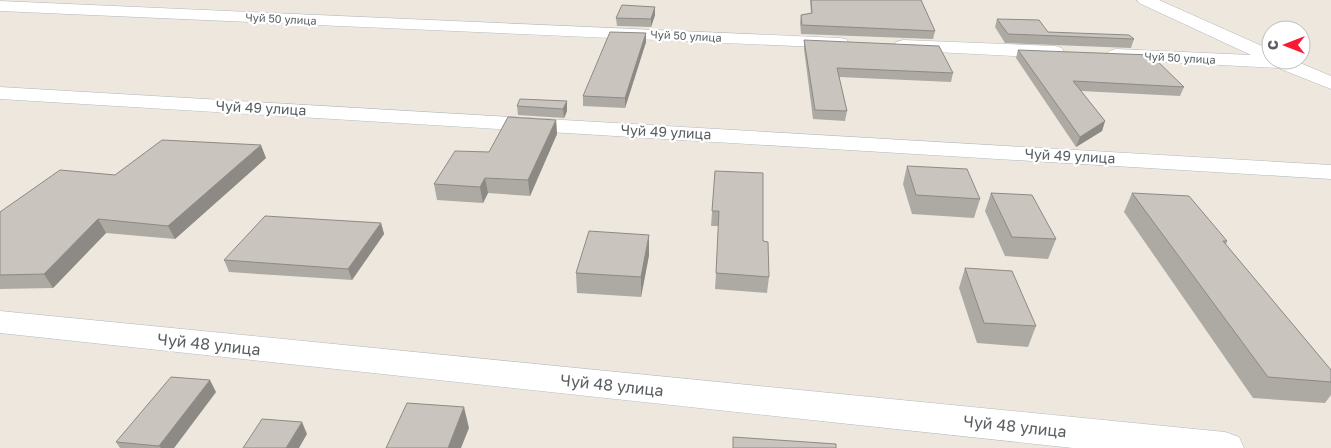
<svg xmlns="http://www.w3.org/2000/svg" width="1331" height="448" viewBox="0 0 1331 448" font-family="'Golos Text',sans-serif">
<rect width="100%" height="100%" fill="#ede7de"/>
<g fill="none" stroke-linecap="round" stroke-linejoin="round">
<g stroke="#b2b7bb" stroke-width="1">
<g id="street">
<path d="M1137 0H1159L1271 50V60H1293L1331 76V89L1278 68 1109 59 1107 55 1109 51 1116 49 1251 55 1139 3Z"/>
<path d="M0 1 840 38 846 39 849 43 846 47 840 48 0 11Z"/>
<path d="M903 40 1055 46 1062 48 1064 52 1062 56 1055 58 896 50 894 46 896 42Z"/>
<path d="M0 87 1331 165V179L0 99Z"/>
<path d="M0 311 1225 432 1239 437 1244 448H1073L0 333Z"/>
</g>
</g>
<use href="#street" fill="#fff" fill-rule="evenodd"/>
</g>
<g fill="#ada9a3">
<path d="M810 0H921L935 31 933 39 801 34 800 23 801 15 811 13Z"/>
<path d="M655 7V15L651 27 617 26 616 18Z"/>
<path d="M997 19 1048 32 1134 39 1131 48 1005 43 995 27Z"/>
<path d="M804 40 953 73 951 82 839 77 847 111 845 121 813 119 804 49Z"/>
<path d="M646 42 625 108 583 106V96Z"/>
<path d="M1018 50 1184 87 1180 96 1081 91 1105 121 1102 131 1076 147 1016 58Z"/>
<path d="M567 101V111L564 118 518 115 517 106Z"/>
<path d="M556 120 557 134 530 196 488 193 483 203 437 200 434 184 489 152Z"/>
<path d="M266 158 175 239 106 233 53 288 0 289V212L115 175Z"/>
<path d="M907 166 980 199 974 218 912 214 903 184Z"/>
<path d="M715 171 763 241 769 277 767 293 715 289 719 226H711Z"/>
<path d="M991 193 1056 239 1048 259 1005 256 985 211Z"/>
<path d="M1132 193 1227 241 1226 245 1331 370V395L1325 403 1253 398 1124 212Z"/>
<path d="M381 223 384 234 352 280 229 272 224 260Z"/>
<path d="M649 255 641 297 577 293 576 273Z"/>
<path d="M965 268 1036 326 1028 347 977 343 959 288Z"/>
<path d="M216 392 174 448H120L116 442Z"/>
</g>
<g fill="#8d8985">
<path d="M655 7V15L651 27V19Z"/>
<path d="M646 33V42L625 108V98Z"/>
<path d="M567 101V111L564 118 563 109Z"/>
<path d="M556 120 557 134 530 196 528 180Z"/>
<path d="M1105 121 1102 131 1076 147 1080 137Z"/>
<path d="M261 145 266 158 175 239 168 226Z"/>
<path d="M485 178 488 193 483 203 480 187Z"/>
<path d="M98 219 106 233 53 288 44 274Z"/>
<path d="M381 223 384 234 352 280 348 269Z"/>
<path d="M649 235V255L641 297V277Z"/>
<path d="M210 380 216 392 174 448H161L159 446Z"/>
<path d="M464 407 469 428 461 448H448Z"/>
<path d="M302 422 307 434 299 448H286Z"/>
</g>
<g fill="#c9c4be" stroke="#8d8985">
<path d="M811 0H921L935 31 802 25 801 15 812 13Z"/>
<path d="M622 5 655 7 651 19 616 18Z"/>
<path d="M997 19 1039 20 1048 32 1129 35 1134 39 1008 34Z"/>
<path d="M610 32 646 33 625 98 583 96Z"/>
<path d="M804 40 939 46 953 73 837 68 847 111 815 110Z"/>
<path d="M1018 50 1151 55 1184 87 1073 81 1105 121 1080 137Z"/>
<path d="M520 99 567 101 563 109 517 106Z"/>
<path d="M508 117 556 120 528 180 485 178 480 187 434 184 455 151 489 152Z"/>
<path d="M162 140 261 145 168 226 98 219 44 274 0 275V212L60 170 115 175Z"/>
<path d="M907 166 967 169 980 199 916 195Z"/>
<path d="M715 171 763 173V241L768 242 769 277 716 273 719 211H712Z"/>
<path d="M991 193 1032 195 1056 239 1012 237Z"/>
<path d="M1132 193 1189 196 1227 241H1223L1331 370V382L1268 377Z"/>
<path d="M265 216 381 223 348 269 224 260Z"/>
<path d="M589 231 649 235 641 277 576 273Z"/>
<path d="M965 268 1012 271 1036 326 984 323Z"/>
<path d="M171 377 210 380 159 446 116 442Z"/>
<path d="M407 403 464 407 448 448H386Z"/>
<path d="M262 419 302 422 286 448H243Z"/>
<path d="M733 437 836 444V448H733Z"/>
</g>
<g text-anchor="middle" stroke-width="4.5" stroke-linejoin="round" paint-order="stroke">
<g font-size="11" fill="#585e61" stroke="#fff">
<text transform="translate(281 19) rotate(3)" y="4">Чуй 50 улица</text>
<text transform="translate(686 36) rotate(3)" y="4">Чуй 50 улица</text>
<text transform="translate(1180 58) rotate(3)" y="4">Чуй 50 улица</text>
</g>
<g font-size="14" fill="#585e61" stroke="#fff">
<text transform="translate(261 108) rotate(3)" y="5">Чуй 49 улица</text>
<text transform="translate(666 132) rotate(3)" y="5">Чуй 49 улица</text>
<text transform="translate(1070 156) rotate(3)" y="5">Чуй 49 улица</text>
</g>
<g font-size="16" fill="#585e61" stroke="#fff">
<text transform="translate(209 344) rotate(6)" y="6">Чуй 48 улица</text>
<text transform="translate(612 385) rotate(6)" y="6">Чуй 48 улица</text>
<text transform="translate(1015 426) rotate(6)" y="6">Чуй 48 улица</text>
</g>
</g>
<g transform="translate(1286 45) rotate(270)"><circle r="24" fill="#ffffff" stroke="#bcbfc0"/>
<path d="M0-4L9 19L0 12L-9 19Z" fill="#f71a30"/>
<text y="-8" font-size="14" font-weight="bold" text-anchor="middle" fill="#585e61">С</text>
</g>
</svg>
